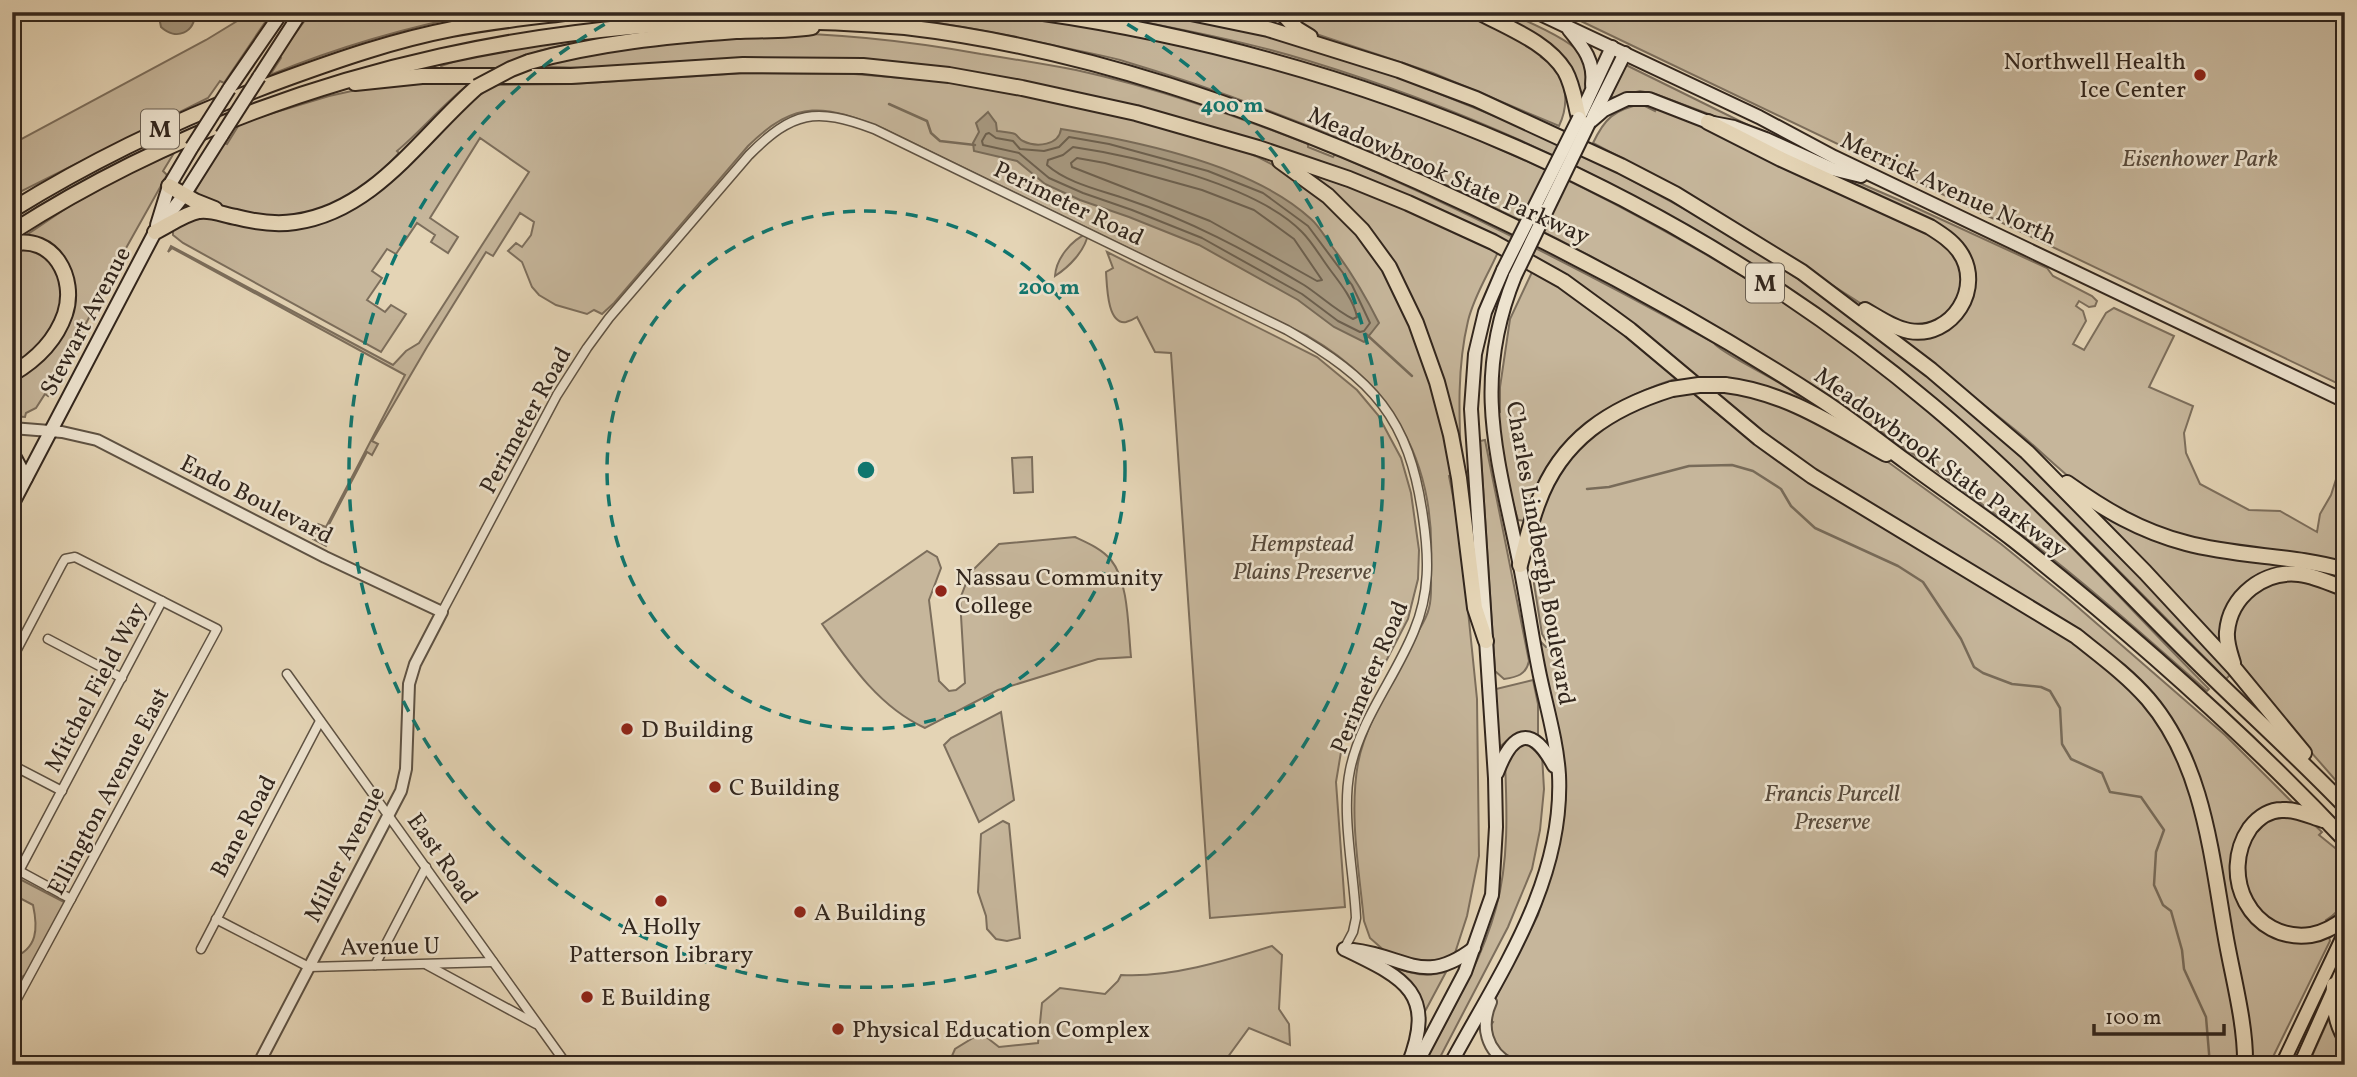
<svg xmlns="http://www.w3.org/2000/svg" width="2357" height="1077" viewBox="0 0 2357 1077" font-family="Vollkorn,serif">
<rect width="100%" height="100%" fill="#e4d4b5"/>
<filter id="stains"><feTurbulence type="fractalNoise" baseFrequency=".00286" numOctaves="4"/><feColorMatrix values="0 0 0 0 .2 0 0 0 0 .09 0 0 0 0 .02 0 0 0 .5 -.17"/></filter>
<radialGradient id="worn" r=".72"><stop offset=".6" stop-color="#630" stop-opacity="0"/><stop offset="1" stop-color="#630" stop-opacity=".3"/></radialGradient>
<g fill="#c6b69b" stroke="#7c6e5c" stroke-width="2">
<path d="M252 12H272L224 83 220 81 208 98 12 196V144L206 40Z"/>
<path d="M311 12H485C411 26 340 46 270 75L281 58 279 56Z"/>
<path d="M854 12C895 12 938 9 980 13 1213 32 1438 108 1643 219 1724 263 1802 311 1875 367 1998 462 2100 579 2209 689L2207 691C2149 640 2091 588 2030 541 1849 399 1653 280 1444 184 1339 136 1231 93 1120 60 1097 54 1074 50 1052 45 986 30 921 19 854 12Z"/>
<path d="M1091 12H1160L1213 23 1297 44 1403 79 1522 127 1589 157 1718 227 1820 293 1904 356 2005 442 2070 504 2166 602 2230 675 2226 679C2134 587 2044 491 1945 407 1759 250 1541 132 1309 61 1238 39 1164 26 1091 12Z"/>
<path d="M1286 12H1470L1542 54 1541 57C1566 73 1571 100 1559 126L1433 73 1310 32Z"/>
<path d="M1491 12C1497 12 1503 12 1508 13 1527 21 1572 40 1583 56 1592 70 1589 84 1584 98L1580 96C1574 50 1527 34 1491 12Z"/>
<path d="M1562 12H2345V387Z"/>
<path d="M765 33C838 33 909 41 981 54 1013 59 1044 64 1076 70 1155 87 1233 115 1308 144V147L1333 157 1335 154C1465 210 1590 274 1714 343 1719 352 1772 377 1786 387 1792 391 1798 396 1804 401 1769 385 1734 376 1696 378L1497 238 1166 116 808 59H720L584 68 531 66 636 46Z"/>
<path d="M584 35 582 41 539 51 494 69 442 68 441 66 479 53Z"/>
<path d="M1624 64 1758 130 1757 132 1655 94 1640 91 1611 98 1619 69Z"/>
<path d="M746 73 854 74 926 80 927 78C1001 90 1074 102 1146 122 1170 128 1195 134 1218 141 1286 163 1345 209 1384 269 1390 279 1395 291 1400 302 1426 358 1439 416 1453 475L1449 476 1460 532 1477 699 1479 856 1467 916 1455 953 1448 961 1435 966 1387 953 1370 938 1364 921C1359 870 1349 814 1358 763 1366 721 1397 675 1415 637 1420 628 1427 618 1429 608 1433 594 1430 575 1431 561 1435 463 1393 385 1308 336L884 129C825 105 797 98 748 146L614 303 602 314 594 310 587 314 556 305 539 295 532 287 522 262 508 251 516 243 522 247 531 235 534 222 520 213 493 256 486 252 427 347 372 441 378 444 372 455 367 452 324 534 329 541 326 546 313 539 318 524 326 527 405 375 172 248 168 252 171 246 393 365 406 351 419 343 529 172 480 138 430 218 458 237 448 253 431 242 435 235 417 223 396 254 387 249 372 271 382 278 367 300 385 312 391 305 406 314 381 352 183 243 173 235V231L179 223 200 213 264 228 370 195 373 197 464 104 491 85 571 84Z"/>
<path d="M429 83 469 84C443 104 422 130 397 151L399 153C362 194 323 219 266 216 252 215 236 214 223 209 213 205 203 198 194 193L222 142 227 144 240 123 329 96 379 85 381 87Z"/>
<path d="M1641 104 1655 111 1657 106 1932 233 1949 247 1960 266 1962 288 1954 308 1937 323 1917 328 1879 315 1686 192 1593 143C1605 118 1614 110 1641 104Z"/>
<path d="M1783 150 1899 200 2047 268 2053 276 2092 296 2097 301 2095 306 2089 307 2079 301 2076 306 2083 311 2086 321 2073 344 2084 350 2106 313 2114 308 2174 336 2149 387 2193 406 2184 433 2186 453 2200 484 2249 510 2280 511 2317 532 2320 514 2331 495 2338 473 2345 476V564C2272 552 2195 546 2127 516 2088 498 2057 466 2025 438 1983 403 1938 370 1895 336L1897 332 1957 322 1966 253 1782 153Z"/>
<path d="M174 153 163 171 167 175 116 266 48 396 45 394 36 408 26 413 25 417 12 416V377L43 354 70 283 28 234 71 205 126 175Z"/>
<path d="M1318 176 1388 201 1498 252C1488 275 1474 296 1468 321 1457 367 1459 415 1461 461L1436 362 1351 210 1317 180Z"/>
<path d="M1088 233C1086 250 1069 267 1055 276 1056 259 1071 240 1088 233Z"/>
<path d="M32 246C38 251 49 256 54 263 72 286 61 323 42 343 34 352 22 360 12 368V247Z"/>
<path d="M1107 252 1317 357 1357 390 1378 415 1401 458 1411 493 1419 550 1418 579 1408 619 1342 746 1336 782 1345 907 1210 918 1171 353 1155 352 1137 317C1134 319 1130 321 1126 322 1107 325 1107 285 1106 272L1113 268Z"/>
<path d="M1533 270 1588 304 1678 378C1640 390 1587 413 1563 448 1549 470 1538 497 1526 521L1518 520C1507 485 1502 449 1497 413L1500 412V387L1510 319Z"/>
<path d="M1711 390 1757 395 1838 432 1888 462 2001 544 2065 596 2225 735 2296 806C2291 805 2284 803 2279 803 2271 803 2262 810 2255 814 2230 834 2223 876 2239 904 2245 914 2258 922 2266 931L2328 933 2330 941 2269 1065H2248L2229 939 2174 727 2087 636 1815 471 1778 446Z"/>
<path d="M1691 391C1805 491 1940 559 2068 638L2098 660 2126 686 2150 711 2170 740 2195 804 2222 945 2241 1065H1554C1546 1063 1548 1066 1540 1064 1512 1058 1500 1059 1488 1029L1493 1022 1490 1020 1489 1011 1538 915 1555 860 1556 723 1539 640 1546 647 1549 646 1542 634 1534 584 1536 542 1544 495 1551 482 1593 432 1661 397Z"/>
<path d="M1485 440 1529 661C1526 675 1517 677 1504 679L1495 671 1480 441Z"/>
<path d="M1032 457 1033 492 1014 493 1012 458Z"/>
<path d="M2098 510 2278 563 2279 567C2240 580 2225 598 2220 638L2216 640 2096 515Z"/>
<path d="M1075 537C1088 543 1102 549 1111 560 1129 582 1128 629 1131 657L1098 659 998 690 925 728C879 707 850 664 822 624L927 551 937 557 941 568 929 600 939 681 949 691 956 690 965 683 960 599 970 573 999 544Z"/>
<path d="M2289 578 2323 585 2345 594V791L2249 681 2236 658 2232 632 2238 610 2265 583Z"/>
<path d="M1533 680 1538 704V735C1513 728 1514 737 1498 748L1496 689Z"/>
<path d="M1001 712 1014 800 979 822 944 745 951 738Z"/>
<path d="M1520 743H1530L1542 755 1544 789 1540 830 1532 869 1508 927 1436 1065H1423C1450 1014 1481 963 1496 908 1509 861 1507 810 1505 762Z"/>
<path d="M2292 813 2310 821 2322 832 2319 835 2345 856C2345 884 2353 904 2326 920L2327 925 2310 930 2287 929 2259 915 2241 879 2246 840 2273 815Z"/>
<path d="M1003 821 1009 824 1020 938 1007 941 996 939 987 929 986 916 978 892 981 834Z"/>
<path d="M12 875 66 903 30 971 18 980 12 975V958C38 949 38 928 33 905L12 894Z"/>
<path d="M1272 946 1282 955 1279 1009 1289 1024 1290 1045 1249 1028 1222 1065H948L955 1049 981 1033 999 1047 1038 1043 1042 1003 1060 988 1105 994 1118 981 1121 975C1169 978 1225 961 1272 946Z"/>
<path d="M1389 966C1411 973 1423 978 1446 972L1422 1017Z"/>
<path d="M2329 1018 2345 1047V1065H2308Z"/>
</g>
<g fill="#a79981" stroke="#786b59" stroke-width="2">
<path d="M158 12H195C195 33 176 41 161 27Z"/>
<path d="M988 112 996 123 997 131C1003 132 1009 132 1015 134 1018 136 1020 140 1023 141 1037 148 1059 145 1061 129 1138 141 1254 166 1311 219 1319 226 1325 237 1331 245 1350 270 1365 295 1379 323L1364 342 1334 327 1298 300 1199 245 1129 217 1080 200 1045 184 1017 161 974 151 973 143 979 132 976 123Z"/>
</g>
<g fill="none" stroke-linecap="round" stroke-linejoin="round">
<g stroke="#6c604f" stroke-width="2">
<path d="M989 133 996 138 1013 141 1020 149 1044 151 1059 147 1069 137 1109 144 1208 171 1263 193 1308 226 1352 285 1370 323 1364 331 1360 332 1338 321 1302 294 1202 238 1132 210 1083 193 1049 178 1019 153 983 145 982 141 986 134Z"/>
<path d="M1073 147C1136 156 1258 186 1302 232 1313 243 1321 258 1331 271 1341 284 1354 301 1357 317L1353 319C1335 310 1321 296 1304 285 1247 251 1189 220 1126 199 1100 190 1067 183 1047 165L1048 160 1063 155Z"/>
<path d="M1077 158 1105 163 1202 190 1254 210 1294 239 1322 280 1317 281 1210 221 1072 167 1071 163Z"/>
</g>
<g stroke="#786b59" stroke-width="2.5">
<path d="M889 104 927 121 931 133 940 141 975 145"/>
<path d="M1366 334 1412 376"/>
<path d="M1587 489 1609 487 1689 466 1732 465 1753 471 1781 489 1791 506 1815 528 1898 566 1923 582 1961 639 1974 667 1983 673 2012 684 2041 687 2050 691 2060 708 2062 744 2071 759 2102 773 2110 792 2141 797 2164 830 2156 852 2154 885 2163 905 2171 911 2182 950 2184 969 2206 1017 2210 1065"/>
</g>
<g stroke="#5e5243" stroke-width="11">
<g id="minor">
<path d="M442 612 557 395 587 348 609 318 749 155C793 111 815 107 874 129L1287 330C1373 379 1409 417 1423 517 1429 557 1430 593 1414 631 1395 678 1360 720 1350 770 1341 813 1354 873 1356 918L1353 932 1344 949"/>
<path d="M48 639 122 678"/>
<path d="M12 659 62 564 65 559 75 557 217 629 12 1008"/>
<path d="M287 674 567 1065"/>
<path d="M12 765 62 791"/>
<path d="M12 867 71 899"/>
<path d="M19 871 162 601"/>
<path d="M216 919 309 967 493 962"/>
<path d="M201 949 320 721"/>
<path d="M375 965 426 867"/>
<path d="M427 965 536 1024"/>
</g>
</g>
<g stroke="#5e5243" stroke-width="14">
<g id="tertiary">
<path d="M12 428 62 432 97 440 325 557 442 612 415 664 409 684 406 769 401 791 258 1065"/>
<path d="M1491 1002C1480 1026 1486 1051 1511 1065"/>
</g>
</g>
<g stroke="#32261d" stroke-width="16">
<g id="secondary">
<path d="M1536 12 1759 117 1834 157 2345 401"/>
<path d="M1569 30C1583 47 1595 61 1592 85"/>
<path d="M259 77 301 12"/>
<path d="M229 89 282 12"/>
<path d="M1593 117 1625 53"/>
<path d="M1579 118 1612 47"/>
<path d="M1589 123 1604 110 1627 99H1649L1708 122 1734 127 1766 139 1832 169 1861 176"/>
<path d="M157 225 169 186 192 147"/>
<path d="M12 452 26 478"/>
<path d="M12 505 155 232 184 195 222 135"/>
<path d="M1497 773C1512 733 1531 723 1554 766"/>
<path d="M1344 949C1404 978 1437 992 1408 1065"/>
<path d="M1353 950C1406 956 1423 987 1474 948"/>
<path d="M1416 1065 1465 972 1492 895 1496 827 1495 778 1471 409 1475 354 1485 312 1503 270"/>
<path d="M1450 1065C1499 974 1564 883 1559 775 1557 742 1547 709 1540 676 1532 638 1527 600 1519 561 1497 455 1472 382 1515 276"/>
</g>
</g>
<g stroke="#32261d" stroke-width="16">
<g id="primary">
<path d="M2282 1065 2345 932"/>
<path d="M2300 1065 2345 964"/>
</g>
</g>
<g stroke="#32261d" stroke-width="18">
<g id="motorway">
<path d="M1037 12C1365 59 1680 192 1933 406 2024 482 2103 569 2187 652 2239 704 2294 753 2345 806"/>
<path d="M1186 12 1268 29 1399 70 1476 99 1621 166 1675 194 1802 272 1931 370 2027 452 2145 572 2234 668 2304 753"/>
<path d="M1281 12 1297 29 1310 37"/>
<path d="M1479 12C1508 28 1547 42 1565 71 1573 85 1575 103 1579 118"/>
<path d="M529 62C596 43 667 36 736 31 761 30 787 31 812 27"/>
<path d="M355 83 422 76H571L743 65 863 66 949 75 1022 88 1136 113 1258 148 1349 179 1408 203 1493 242 1563 281 1630 330 1759 438 1812 476 2076 636C2101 656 2127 675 2148 699 2203 763 2211 853 2225 933 2232 975 2246 1023 2245 1065"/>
<path d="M1708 122 1781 159 1930 227C1941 234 1952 241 1959 251 1985 287 1952 339 1909 331 1893 328 1879 318 1865 310"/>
<path d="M1280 161 1328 196 1362 230 1389 267 1416 323 1437 382 1451 435 1459 478 1475 608 1486 641"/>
<path d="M169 186 195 201 215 209"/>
<path d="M12 210C99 156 189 114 285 79 340 59 395 40 452 29 492 21 533 17 573 12"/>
<path d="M12 232C275 64 595 0 905 27 1084 48 1255 109 1419 182 1559 245 1694 317 1823 401 1852 420 1879 442 1908 463 1943 489 1979 513 2014 540 2131 633 2243 732 2345 840"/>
<path d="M155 232C169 225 184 214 199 211 211 209 224 215 236 217 255 222 275 225 295 222 374 211 420 137 477 87"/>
<path d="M12 244C53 234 77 278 65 314 56 340 36 360 12 374"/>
<path d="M1725 385C1785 392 1834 425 1886 454"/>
<path d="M2067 483C2105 510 2140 531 2186 543 2238 557 2293 555 2345 570"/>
<path d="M1520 565C1526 544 1530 523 1538 503 1561 439 1611 408 1672 389"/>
<path d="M2233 663C2230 653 2226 643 2227 632 2230 596 2264 570 2299 574 2315 576 2330 583 2345 589"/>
<path d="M2323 820C2310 816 2296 809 2282 810 2269 810 2258 818 2250 828 2218 875 2251 943 2311 935 2324 933 2334 926 2345 919"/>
<path d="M2334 985C2333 1004 2335 1021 2345 1038"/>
</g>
</g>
<use href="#minor" stroke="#ede3cf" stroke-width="8"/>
<use href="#tertiary" stroke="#ede3cf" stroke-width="10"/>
<use href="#secondary" stroke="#ede3cf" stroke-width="12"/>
<use href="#primary" stroke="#e4d4b5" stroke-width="12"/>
<use href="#motorway" stroke="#e4d4b5" stroke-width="14"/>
<g stroke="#32261d" stroke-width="16" stroke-linecap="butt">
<g id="secondary-bridge">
<path d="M222 135 259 77"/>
<path d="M192 147 229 89"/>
<path d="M1503 270 1579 118"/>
<path d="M1515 276 1589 123"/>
</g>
</g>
<g stroke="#32261d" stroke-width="18" stroke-linecap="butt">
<g id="motorway-bridge">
<path d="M477 87 511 69 529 62"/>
<path d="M1672 389 1699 385H1725"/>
</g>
</g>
<use href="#secondary-bridge" stroke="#ede3cf" stroke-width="12"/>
<use href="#motorway-bridge" stroke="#e4d4b5" stroke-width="14"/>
</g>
<g fill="none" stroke="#0f766e" stroke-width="3.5" stroke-dasharray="12 9">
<circle cx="866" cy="470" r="259"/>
<path d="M1109 14A517 517 0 1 1 623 14"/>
</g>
<g fill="#8f2418" stroke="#ede3cf" stroke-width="2.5">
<circle cx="2200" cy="75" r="7"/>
<circle cx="941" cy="591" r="7"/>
<circle cx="627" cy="729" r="7"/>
<circle cx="715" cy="787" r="7"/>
<circle cx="661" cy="901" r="7"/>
<circle cx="800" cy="912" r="7"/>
<circle cx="587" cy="997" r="7"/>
<circle cx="838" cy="1029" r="7"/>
</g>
<g text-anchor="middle" stroke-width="5" stroke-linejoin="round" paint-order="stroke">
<g fill="#ede3cf" stroke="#6a5f52" stroke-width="2">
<rect x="141" y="109.5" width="38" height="39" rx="5"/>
<rect x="1746" y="263.5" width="38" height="39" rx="5"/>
</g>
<g font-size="23" font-weight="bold" fill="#32261d">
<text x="160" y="137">M</text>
<text x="1765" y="291">M</text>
</g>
<g font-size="24" fill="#32261d" stroke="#ede3cf" text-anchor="start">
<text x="2186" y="69" text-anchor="end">Northwell Health<tspan x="2186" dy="28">Ice Center</tspan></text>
<text x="955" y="585">Nassau Community<tspan x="955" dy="28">College</tspan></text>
<text x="641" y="737">D Building</text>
<text x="729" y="795">C Building</text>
<text x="814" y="920">A Building</text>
<text x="661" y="934" text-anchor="middle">A Holly<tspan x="661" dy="28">Patterson Library</tspan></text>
<text x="601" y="1005">E Building</text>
<text x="852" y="1037">Physical Education Complex</text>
</g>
<g font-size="24" font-style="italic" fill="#574a3c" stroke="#ede3cf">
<text x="2200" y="166">Eisenhower Park</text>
<text x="1302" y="551">Hempstead<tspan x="1302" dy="28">Plains Preserve</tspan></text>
<text x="1832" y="801">Francis Purcell<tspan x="1832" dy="28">Preserve</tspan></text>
</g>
<g font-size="24" fill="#32261d" stroke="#ede3cf">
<text transform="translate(1449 175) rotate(24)" y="8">Meadowbrook State Parkway</text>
<text transform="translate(1949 188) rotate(25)" y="8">Merrick Avenue North</text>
<text transform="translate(1069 203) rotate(26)" y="8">Perimeter Road</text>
<text transform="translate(85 321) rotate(-62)" y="8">Stewart Avenue</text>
<text transform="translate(525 420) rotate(-61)" y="8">Perimeter Road</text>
<text transform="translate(1941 462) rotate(36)" y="8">Meadowbrook State Parkway</text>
<text transform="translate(257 499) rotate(27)" y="8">Endo Boulevard</text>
<text transform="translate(1541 553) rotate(80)" y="8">Charles Lindbergh Boulevard</text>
<text transform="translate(1369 677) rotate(-67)" y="8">Perimeter Road</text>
<text transform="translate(95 687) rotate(-62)" y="8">Mitchel Field Way</text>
<text transform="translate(108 791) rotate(-62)" y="8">Ellington Avenue East</text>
<text transform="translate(243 826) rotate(-62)" y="8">Bane Road</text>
<text transform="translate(344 854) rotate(-63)" y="8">Miller Avenue</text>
<text transform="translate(443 858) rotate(55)" y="8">East Road</text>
<text transform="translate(390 946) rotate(-1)" y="8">Avenue U</text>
</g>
</g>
<circle cx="866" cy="470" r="10" fill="#0f766e" stroke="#ede3cf" stroke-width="3.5"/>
<g font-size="21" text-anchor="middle" font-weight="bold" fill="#0f766e" stroke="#ede3cf" stroke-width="5" stroke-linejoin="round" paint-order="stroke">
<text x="1232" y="112">400 m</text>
<text x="1049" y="294">200 m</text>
</g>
<rect width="2357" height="1077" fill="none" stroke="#e4d4b5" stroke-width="42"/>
<rect x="14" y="14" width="2329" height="1049" fill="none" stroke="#32261d" stroke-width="3.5"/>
<rect x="21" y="21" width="2315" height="1035" fill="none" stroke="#32261d" stroke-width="2"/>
<path d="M2094 1024v10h130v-10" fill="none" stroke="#32261d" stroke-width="3.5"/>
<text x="2105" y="1024" font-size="21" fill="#32261d" stroke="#ede3cf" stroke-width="5" paint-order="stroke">100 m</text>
<rect width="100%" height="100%" filter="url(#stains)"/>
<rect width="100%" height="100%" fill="url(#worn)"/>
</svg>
